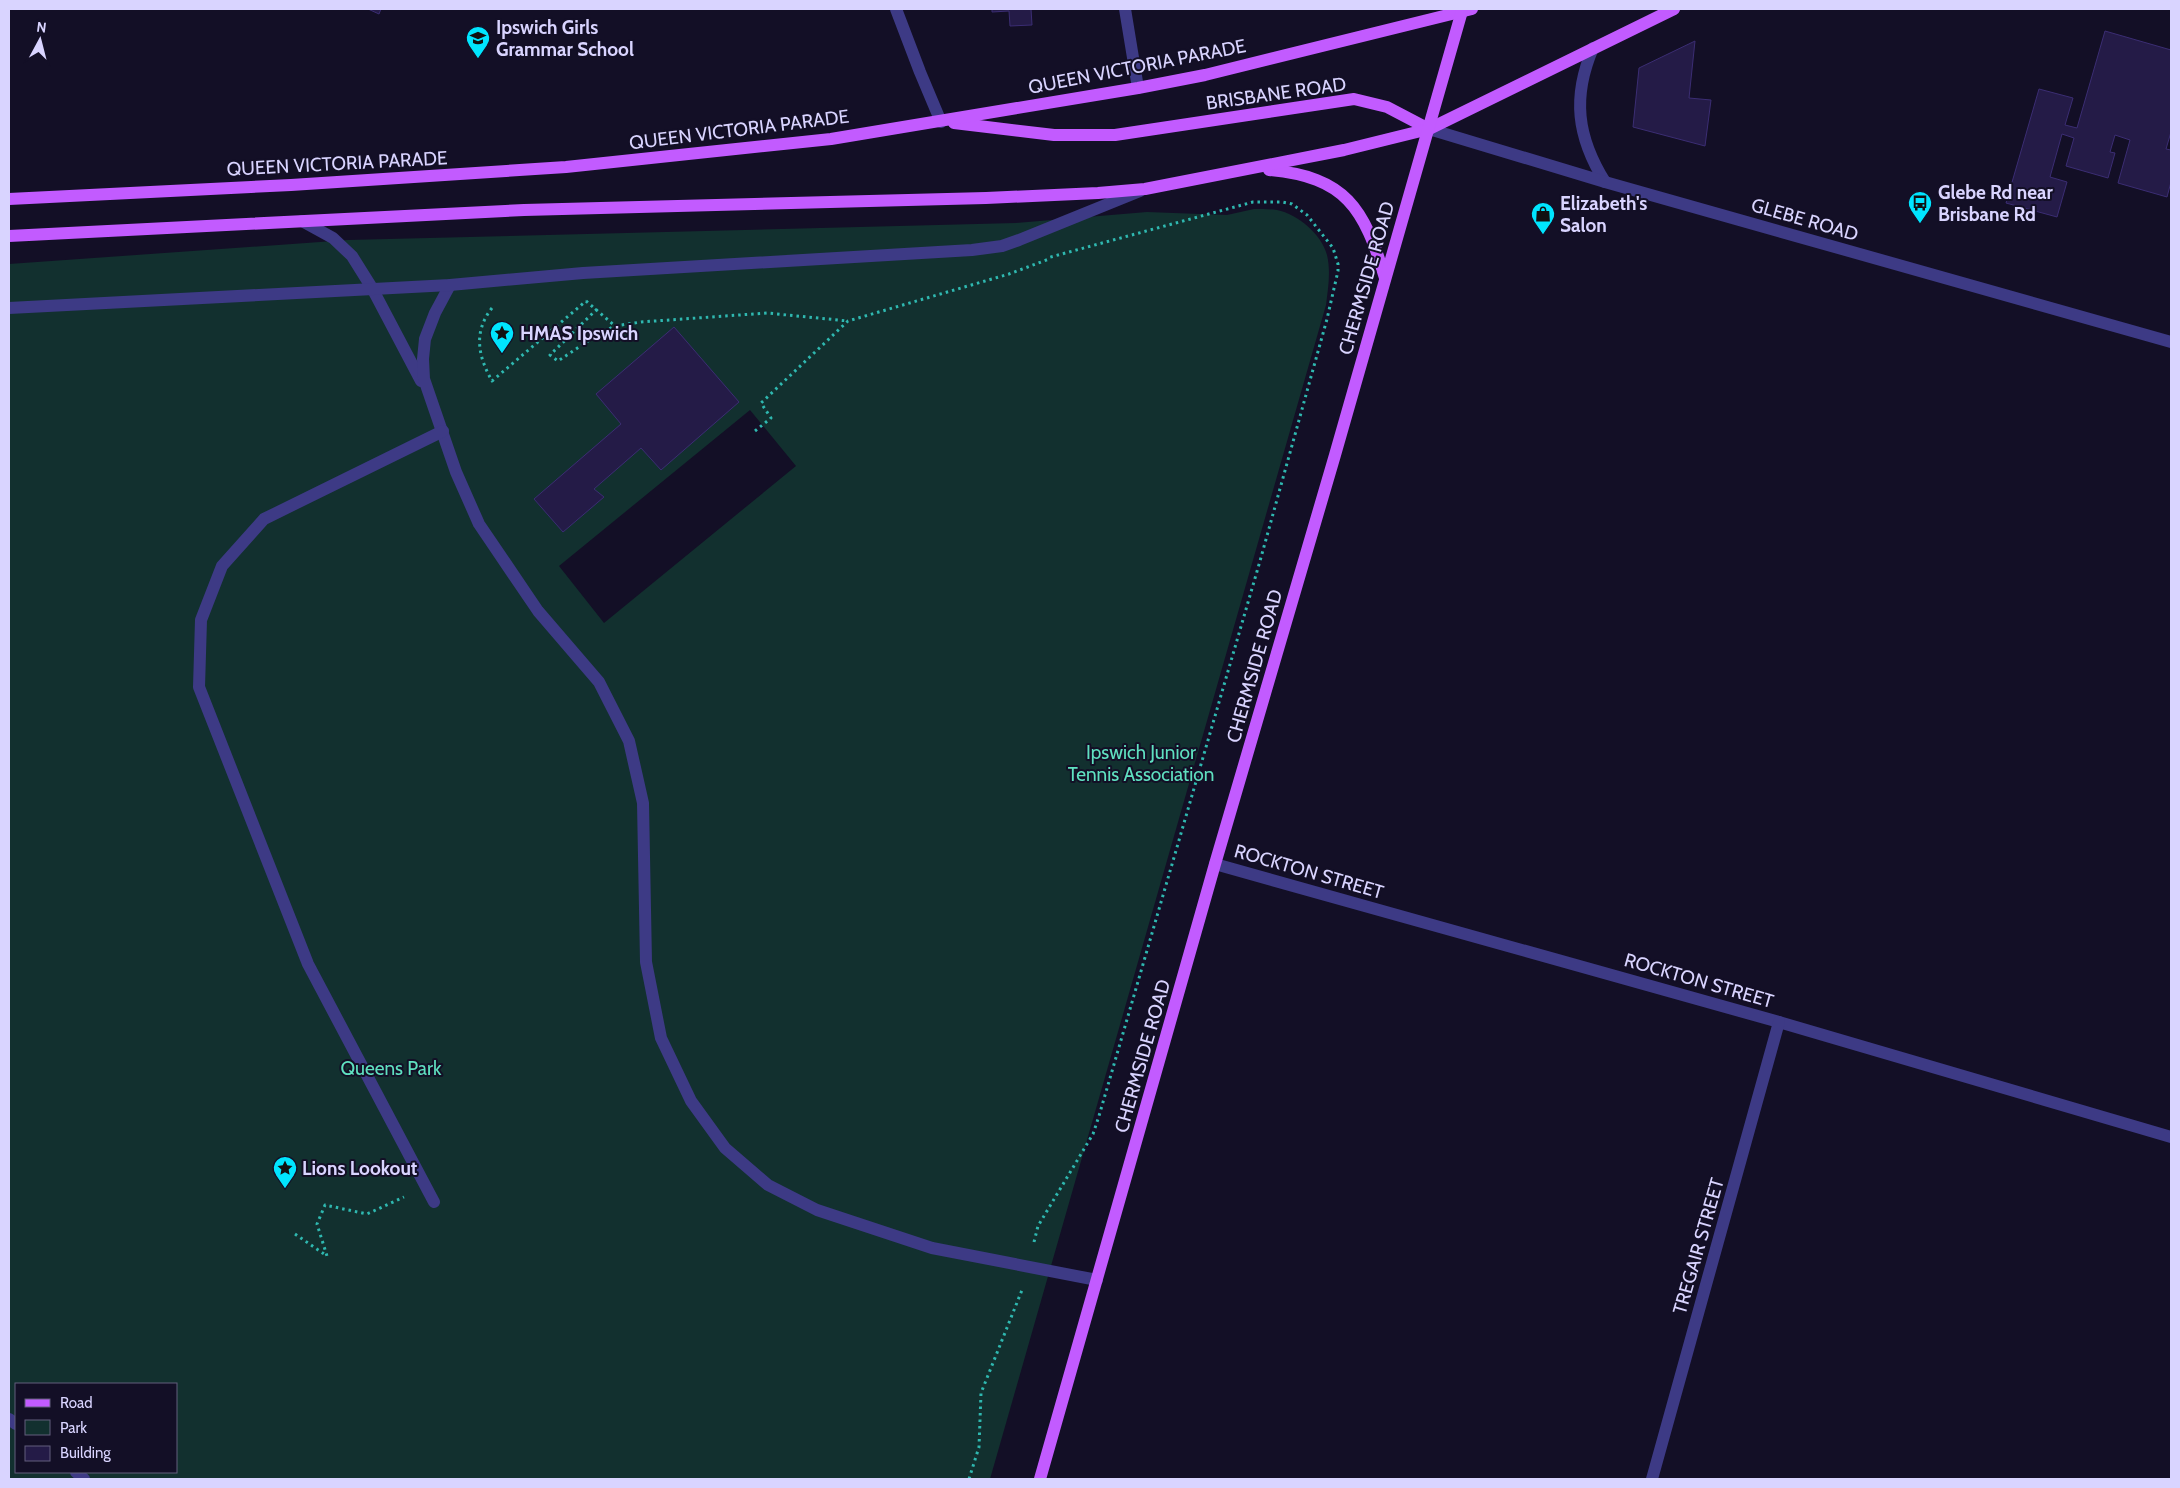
<svg xmlns="http://www.w3.org/2000/svg" width="2180" height="1488" viewBox="0 0 2180 1488" font-family="Cabin,sans-serif">
<rect width="100%" height="100%" fill="#130f26"/>
<path fill="#12302f" fill-rule="evenodd" d="M1254 209C1262 209 1270 209 1277 210 1298 214 1322 235 1327 255 1331 272 1328 289 1326 305L990 1479H9V264L348 240 1016 223 1147 212 1227 215ZM750 410 796 466 604 623 559 566ZM16 1384H176V1472H16Z"/>
<g fill="#241b47" stroke="#3b2d73">
<path d="M368 9H381L379 14Z"/>
<path d="M992 9H1042H1031L1032 25 1010 26 1009 11 992 12Z"/>
<path d="M2105 31 2171 50V132L2166 149 2171 150V182L2167 197 2118 183 2130 140 2115 135 2110 152 2115 153 2108 178 2066 166 2074 138 2062 134 2050 177 2067 182 2057 217 2006 203 2039 89 2073 98 2065 125 2077 128Z"/>
<path d="M1695 41 1689 98 1711 100 1705 146 1633 127 1639 68Z"/>
<path d="M674 327 739 402 661 470 641 448 594 489 604 497 563 532 534 499 621 424 596 394Z"/>
</g>
<g fill="none" stroke-linecap="round" stroke-linejoin="round">
<g stroke="#2fb8b0" stroke-width="3" stroke-dasharray="2.5 4" stroke-linecap="butt">
<path d="M586 301 615 326"/>
<path d="M492 308C473 332 478 356 492 381L586 301"/>
<path d="M597 309 550 355 558 361 597 335 615 326 641 322 767 313 848 321"/>
<path d="M755 431 771 418 761 403 848 321 1009 274 1049 259"/>
<path d="M295 1234 327 1256 317 1224 325 1205 367 1214 404 1197"/>
<path d="M1034 1242 1038 1226 1093 1134 1099 1116 1260 561 1327 319 1338 271V264L1333 248 1307 215 1292 204 1282 202H1253L1047 258"/>
<path d="M969 1479 979 1447 981 1393 1022 1290"/>
</g>
<g stroke="#3d3a85" stroke-width="12">
<path d="M896 9 920 72 941 122"/>
<path d="M1125 9 1138 88"/>
<path d="M1593 48C1572 97 1577 137 1605 182"/>
<path d="M1429 129 1605 182 2171 342"/>
<path d="M302 221 333 238 352 256 372 288 421 381"/>
<path d="M450 285 435 313 425 339 423 359 424 379 456 472 479 524 538 611 599 682 629 741 643 803 646 962 661 1038 691 1101 725 1148 768 1185 817 1210 932 1248 1097 1280"/>
<path d="M9 308 450 285 583 273 972 250 1002 246 1019 240 1140 191"/>
<path d="M1215 864 1779 1022 2171 1137"/>
<path d="M434 1202 308 964 199 687 201 620 222 566 264 519 443 431"/>
<path d="M9 1419 16 1424"/>
<path d="M76 1472 84 1479"/>
<path d="M1652 1479 1779 1022"/>
</g>
<g stroke="#c25bff" stroke-width="12">
<path d="M954 123 1054 135H1115L1354 99 1387 107 1429 129"/>
<path d="M1269 170C1346 177 1364 208 1385 278"/>
<path d="M9 199 291 185 566 167 831 139 1138 88 1205 75 1472 9"/>
<path d="M9 236 524 210 986 198 1098 193 1145 189 1344 150 1429 129 1674 9"/>
<path d="M1040 1479 1215 864 1335 455 1462 11"/>
</g>
</g>
<defs>
<g id="school-pin" transform="scale(1.25)"><path d="M0 17L-7.5 6A9.5 9.5 0 1 1 7.5 6Z" fill="#00e5ff" stroke="#130f26"/><path d="M0-5L7-2L0 1L-7-2ZM-4 1L0 2.5L4 1V4Q0 6-4 4Z" fill="#111"/></g>
<g id="bus-pin" transform="scale(1.25)"><path d="M0 17L-7.5 6A9.5 9.5 0 1 1 7.5 6Z" fill="#00e5ff" stroke="#130f26"/><path d="M-5-6H5V4H4V6H2V4H-2V6H-4V4H-5ZM-3.5-4V0h7V-4ZM-3.5 1.2v1.5H-2V1.2ZM2 1.2v1.5H3.5V1.2Z" fill="#111"/></g>
<g id="shop-pin" transform="scale(1.25)"><path d="M0 17L-7.5 6A9.5 9.5 0 1 1 7.5 6Z" fill="#00e5ff" stroke="#130f26"/><path d="M-5-2.5h2.3a2.7 3.5 0 0 1 5.4 0H5L5.5 6h-11ZM-1.5-2.5h3a1.5 2.3 0 0 0-3 0Z" fill="#111"/></g>
<g id="sight-pin" transform="scale(1.25)"><path d="M0 17L-7.5 6A9.5 9.5 0 1 1 7.5 6Z" fill="#00e5ff" stroke="#130f26"/><path d="M0-6L1.8-2.2L6-1.7L2.9 1.2L3.7 5.4L0 3.3L-3.7 5.4L-2.9 1.2L-6-1.7L-1.8-2.2Z" fill="#111"/></g>
</defs>
<g fill-rule="evenodd">
<use href="#school-pin" x="478" y="38"/>
<use href="#bus-pin" x="1920" y="203"/>
<use href="#shop-pin" x="1543" y="214"/>
<use href="#sight-pin" x="502" y="333"/>
<use href="#sight-pin" x="285" y="1168"/>
</g>
<g text-anchor="middle" stroke-width="4" stroke-linejoin="round" paint-order="stroke">
<g font-size="19" font-weight="bold" fill="#d9d4ff" stroke="#130f26" text-anchor="start">
<text x="496" y="34">Ipswich Girls<tspan x="496" dy="22">Grammar School</tspan></text>
<text x="1938" y="199">Glebe Rd near<tspan x="1938" dy="22">Brisbane Rd</tspan></text>
<text x="1560" y="210">Elizabeth's<tspan x="1560" dy="22">Salon</tspan></text>
<text x="520" y="340">HMAS Ipswich</text>
<text x="302" y="1175">Lions Lookout</text>
</g>
<g font-size="19" fill="#d9d4ff" stroke="#130f26">
<text transform="translate(1137 66) rotate(-11)" y="7">QUEEN VICTORIA PARADE</text>
<text transform="translate(1276 93) rotate(-8)" y="7">BRISBANE ROAD</text>
<text transform="translate(739 129) rotate(-7)" y="7">QUEEN VICTORIA PARADE</text>
<text transform="translate(337 163) rotate(-3)" y="7">QUEEN VICTORIA PARADE</text>
<text transform="translate(1805 219) rotate(16)" y="7">GLEBE ROAD</text>
<text transform="translate(1366 278) rotate(-74)" y="7">CHERMSIDE ROAD</text>
<text transform="translate(1254 666) rotate(-74)" y="7">CHERMSIDE ROAD</text>
<text transform="translate(1309 871) rotate(16)" y="7">ROCKTON STREET</text>
<text transform="translate(1699 980) rotate(16)" y="7">ROCKTON STREET</text>
<text transform="translate(1142 1056) rotate(-74)" y="7">CHERMSIDE ROAD</text>
<text transform="translate(1698 1246) rotate(-74)" y="7">TREGAIR STREET</text>
</g>
<g font-size="19" fill="#5fe0c0" stroke="#130f26">
<text x="1141" y="759">Ipswich Junior<tspan x="1141" dy="22">Tennis Association</tspan></text>
<text x="391" y="1075">Queens Park</text>
</g>
</g>
<rect width="2180" height="1488" fill="none" stroke="#d9d4ff" stroke-width="20"/>
<rect x="15" y="1383" width="162" height="90" fill="#130f26" stroke="#625e7d"/>
<rect x="25" y="1399" width="25" height="8" fill="#c25bff" stroke="#625e7d"/>
<text x="60" y="1408" font-size="15" fill="#d9d4ff">Road</text>
<rect x="25" y="1420" width="25" height="15" fill="#12302f" stroke="#625e7d"/>
<text x="60" y="1433" font-size="15" fill="#d9d4ff">Park</text>
<rect x="25" y="1446" width="25" height="15" fill="#241b47" stroke="#625e7d"/>
<text x="60" y="1458" font-size="15" fill="#d9d4ff">Building</text>
<g transform="translate(40 40) rotate(7)" stroke="#130f26" stroke-width="4" paint-order="stroke">
<path d="M0-4L9 19L0 12L-9 19Z" fill="#d9d4ff"/>
<text y="-8" font-size="14" font-weight="bold" text-anchor="middle" fill="#d9d4ff">N</text>
</g>
</svg>
